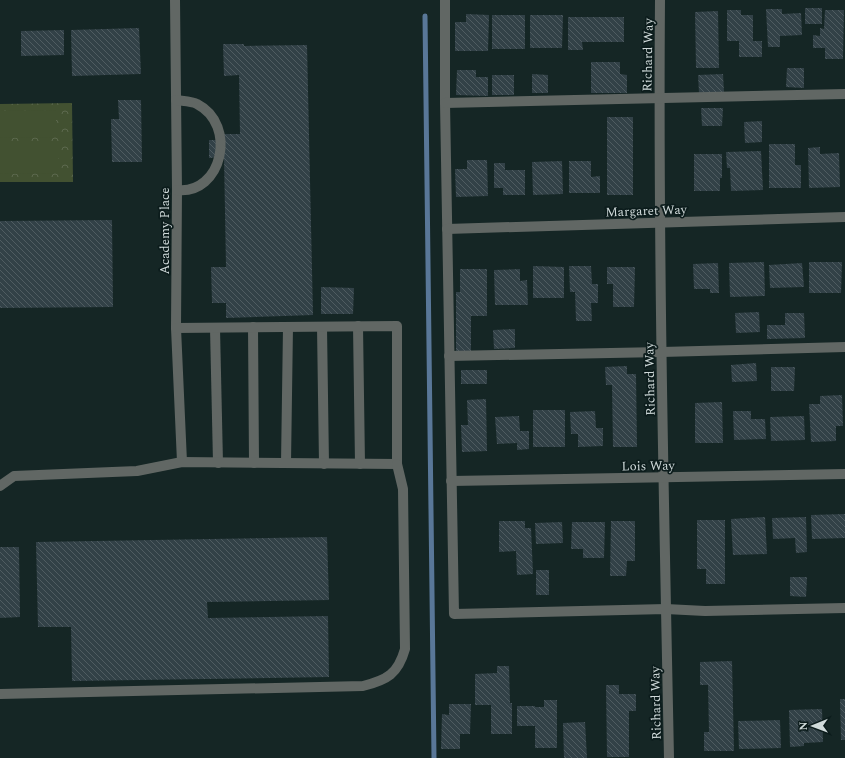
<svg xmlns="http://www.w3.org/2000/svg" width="845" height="758" viewBox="0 0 845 758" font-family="Spectral,serif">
<defs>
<pattern id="forest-crowns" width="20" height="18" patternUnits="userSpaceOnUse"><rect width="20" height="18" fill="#425131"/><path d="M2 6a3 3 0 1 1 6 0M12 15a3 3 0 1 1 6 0" fill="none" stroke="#5c694e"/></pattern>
<pattern id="building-back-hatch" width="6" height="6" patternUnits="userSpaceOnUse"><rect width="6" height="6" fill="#324147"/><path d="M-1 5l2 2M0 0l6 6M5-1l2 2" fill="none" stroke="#4f5c61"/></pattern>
</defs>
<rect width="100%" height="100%" fill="#152625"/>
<path fill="url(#forest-crowns)" d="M72 103 73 182H0V104Z"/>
<g fill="#425131">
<path d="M56 110V137L0 138V111Z"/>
<path d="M0 146H58V173L0 174Z"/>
</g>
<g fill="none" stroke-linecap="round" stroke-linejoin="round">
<path stroke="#597798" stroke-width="5" d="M425 16 434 758"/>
</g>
<g fill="url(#building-back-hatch)">
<rect x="805" y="8" width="17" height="16"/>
<path d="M766 9H782V14L801 13 802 35 780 36V47H768Z"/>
<path d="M727 10H741V15H753V41H762V57H739V41H727Z"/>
<path d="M825 10H844L843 59H825V48H813V35L820 36V28L824 29Z"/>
<path d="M718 11 719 68H696L695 12Z"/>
<path d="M466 14 489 15 488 51H455V22H466Z"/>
<rect x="492" y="15" width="33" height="34"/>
<path d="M530 15H563L562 48H530Z"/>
<path d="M568 17H624V42H582L583 50H568Z"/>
<path d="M139 28 141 74 72 76 71 30Z"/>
<path d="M64 30V55L21 56V31Z"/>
<path d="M223 44H244V46L307 45 313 315 226 318V303H212L211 267H226L224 157 209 158V140H225L224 134H240L239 75 224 76Z"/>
<path d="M591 62H620V74L627 75V93H591Z"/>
<path d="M787 68H804V88L786 87Z"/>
<path d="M457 70H476V77H488V96L456 95Z"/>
<path d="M532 74 548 75V93H532Z"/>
<path d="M723 74 724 92 699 93 698 75Z"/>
<rect x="492" y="75" width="22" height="20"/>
<path d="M118 100H141L142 162H112L111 119H119Z"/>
<path d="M701 108H723L722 126H702Z"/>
<rect x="607" y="117" width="26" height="78"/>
<path d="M762 121V142L745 143 744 122Z"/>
<path d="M769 144H795V165H801V188H769Z"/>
<path d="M820 147V154L839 153 840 187 809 188 808 148Z"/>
<path d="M761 151 763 190 731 191 730 168H727L726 152Z"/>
<path d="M694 154H722V178H720V191H694Z"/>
<path d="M467 160H487L488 196 456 197 455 169H467Z"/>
<path d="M562 161 563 194 533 195 532 162Z"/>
<path d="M569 161H591V177L600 176V193H569Z"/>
<path d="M494 163H505V170H525V195H503V188H494Z"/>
<path d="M112 220 113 307 0 308V221Z"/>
<path d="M764 262 765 296 730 297 729 263Z"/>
<path d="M809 262H842L841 293H809Z"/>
<path d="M718 263 719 293H710V289H694L693 264Z"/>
<path d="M802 263 804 287 770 288 769 265Z"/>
<path d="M533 266 564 267V298H533Z"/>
<path d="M569 266H591L592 284H598V303H591L592 321H576L575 292H570Z"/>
<path d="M607 267H635L634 307H613V284H607Z"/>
<path d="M460 269H487V316H471V351H456V292H460Z"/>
<path d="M520 269V281L527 280 528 305H495L494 270Z"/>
<path d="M321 287 354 288 353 314H321Z"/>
<path d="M759 312 760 332 736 333 735 313Z"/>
<path d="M785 313H804L805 338 767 339V325H785Z"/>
<path d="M515 329V348L494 349 493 330Z"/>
<path d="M756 363 757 381 732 382 731 365Z"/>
<path d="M627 366V374H636L637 447H613L612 385H606L605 367Z"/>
<path d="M771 367H795L794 391H771Z"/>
<rect x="461" y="370" width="26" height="14"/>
<path d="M842 395 843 426H836V441L811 442 809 404H820V396Z"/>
<path d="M486 399 487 451 462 452 461 425H468L467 400Z"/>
<path d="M722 402 723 443H695V403Z"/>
<rect x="533" y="410" width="32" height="37"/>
<path d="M595 411 596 428H603V446L578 447V434H571L570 412Z"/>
<path d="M733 411H751V419H765L766 439 734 440Z"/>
<path d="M519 416 520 431H529V449L517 450V443L497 444 495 417Z"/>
<path d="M804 416 805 440 771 441 770 417Z"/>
<path d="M845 514V538L812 539 811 515Z"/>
<path d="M765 517 767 554 733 555 731 519Z"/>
<path d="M806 517 807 552 796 553 795 538 773 539 772 518Z"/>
<path d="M697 520H725V584H706V569H697Z"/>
<path d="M499 521H525V528H531L533 574 517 575 516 551 499 552Z"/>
<path d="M611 521H635V561H627L626 576H610Z"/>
<path d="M562 522 563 543 536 544 535 523Z"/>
<path d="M572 522H605L604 558H583V549H571Z"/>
<path d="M327 537 329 600 207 602 208 618 328 616 329 677 72 681 71 627H38L36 542Z"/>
<path d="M0 547H19L20 617 0 618Z"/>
<rect x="536" y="570" width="13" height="25"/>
<path d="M790 577H807L806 597 790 596Z"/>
<path d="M732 661 734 751H704V732H709L708 685H700V662Z"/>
<path d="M497 666H509L510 703H512V734H491V705H475V674L497 673Z"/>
<path d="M606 685H619V694H636V711H629V757H607Z"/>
<path d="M840 699H845V740H841Z"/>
<path d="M544 700H557V748H535V726H517V706H535V707H544Z"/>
<path d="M449 704H471L470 734H460V749H441L442 714 449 715Z"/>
<path d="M822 709 823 742 804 743V746L790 747 789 710Z"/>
<path d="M780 720 781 748 739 749 738 721Z"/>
<path d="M585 722 587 758H564L563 723Z"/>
</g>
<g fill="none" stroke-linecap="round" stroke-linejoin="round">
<g stroke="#616764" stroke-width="10">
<path d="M175 0 177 190 176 328 182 462"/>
<path d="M445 0V103L454 614 666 609 705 611 845 608"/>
<path d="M660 0C658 253 664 505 669 758"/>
<path d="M176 100C182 101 192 101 197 104 238 125 222 195 177 190"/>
<path d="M445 103 845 94"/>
<path d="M447 229 845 217"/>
<path d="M358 326 360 464"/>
<path d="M253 327 254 463"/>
<path d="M322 327 324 464"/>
<path d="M215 328 218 463"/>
<path d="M449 356 662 352 845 347"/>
<path d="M286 463 288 327"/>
<path d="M451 481 845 474"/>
<path d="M0 486 14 476 137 471 182 462 397 464V326L176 328"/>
<path d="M0 694 363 686C387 680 398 674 405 649L403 489 397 464"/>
</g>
</g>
<g text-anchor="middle" stroke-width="3.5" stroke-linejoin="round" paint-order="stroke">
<g font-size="13" fill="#d0dada" stroke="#0c1c1c">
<text transform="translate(647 55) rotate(-89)" y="5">Richard Way</text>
<text transform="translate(646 210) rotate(-2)" y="5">Margaret Way</text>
<text transform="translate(164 231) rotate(-90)" y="5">Academy Place</text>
<text transform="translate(649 379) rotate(-91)" y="5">Richard Way</text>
<text transform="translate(648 465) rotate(-1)" y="5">Lois Way</text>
<text transform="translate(655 703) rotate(-91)" y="5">Richard Way</text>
</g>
</g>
<g transform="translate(813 726) rotate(269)" stroke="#0c1c1c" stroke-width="3" paint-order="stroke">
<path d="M0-3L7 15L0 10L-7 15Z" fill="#d0dada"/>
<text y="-6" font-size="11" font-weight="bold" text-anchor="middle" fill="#d0dada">N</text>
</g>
</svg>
